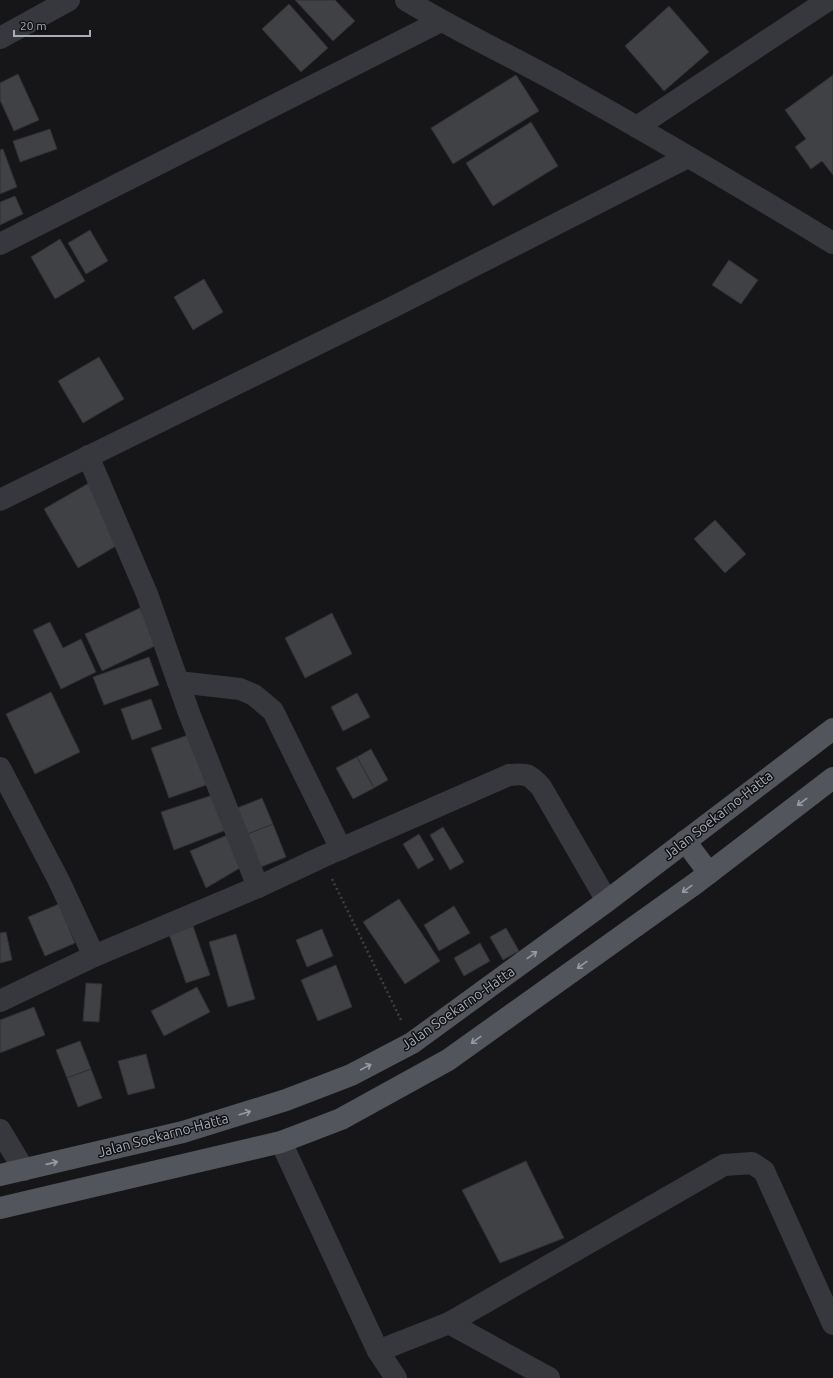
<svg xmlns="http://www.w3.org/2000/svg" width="833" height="1378" viewBox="0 0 833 1378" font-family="Ubuntu,sans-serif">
<rect width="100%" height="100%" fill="#161618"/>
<g fill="#404145" stroke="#303034">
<path d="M295 0H335L355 21 333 41Z"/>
<path d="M289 4 328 48 301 72 262 29Z"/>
<path d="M669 6 709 52 664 91 625 46Z"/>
<path d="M18 74 39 120 14 131 0 100V83Z"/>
<path d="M516 75 539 111 453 164 431 128Z"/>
<path d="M833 75V175L822 161 811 169 795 147 806 139 785 110Z"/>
<path d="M531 122 558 166 493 206 466 163Z"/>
<path d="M50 129 57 149 20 162 13 141Z"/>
<path d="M3 149 17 187 0 194V150Z"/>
<path d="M15 196 23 214 0 225V202Z"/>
<path d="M90 230 108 261 86 274 68 243Z"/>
<path d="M60 239 85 281 55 299 31 257Z"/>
<path d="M729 260 758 280 741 304 712 285Z"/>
<path d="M204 279 223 312 193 330 174 297Z"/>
<path d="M99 357 124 399 83 423 58 381Z"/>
<path d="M89 483 123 542 78 568 44 509Z"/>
<path d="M715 520 746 554 725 573 694 539Z"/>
<path d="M140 608 157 645 102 671 85 634Z"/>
<path d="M332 613 352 654 305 678 285 638Z"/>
<path d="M50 622 63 648 81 639 96 672 61 689 33 630Z"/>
<path d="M149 657 159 685 104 705 93 677Z"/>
<path d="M51 692 80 752 35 774 6 714Z"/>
<path d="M357 693 370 717 343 731 331 707Z"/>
<path d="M151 699 162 729 132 740 121 709Z"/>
<path d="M194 733 212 783 169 798 151 748Z"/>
<path d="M371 749 388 780 374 788 357 757Z"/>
<path d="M357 757 374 788 353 799 336 768Z"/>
<path d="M219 793 234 827 174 850 161 812Z"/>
<path d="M262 798 273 824 243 836 232 810Z"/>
<path d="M273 824 286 857 256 869 243 836Z"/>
<path d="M443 827 464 862 450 870 430 835Z"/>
<path d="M232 833 245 865 206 888 190 851Z"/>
<path d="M419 834 434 860 418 869 403 844Z"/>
<path d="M399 899 440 961 405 984 363 922Z"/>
<path d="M59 904 75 943 45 956 28 917Z"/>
<path d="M454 906 470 933 439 951 424 925Z"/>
<path d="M193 926 210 975 186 983 169 934Z"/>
<path d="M506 928 519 951 503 960 490 937Z"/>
<path d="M322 929 333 956 307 967 296 940Z"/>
<path d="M6 932 12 960 0 963V933Z"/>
<path d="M236 934 255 999 228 1007 209 942Z"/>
<path d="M480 943 490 961 464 976 454 958Z"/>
<path d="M336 965 352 1007 318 1021 301 980Z"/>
<path d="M86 983 102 984 99 1022 83 1021Z"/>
<path d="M197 987 210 1012 164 1036 151 1011Z"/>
<path d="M34 1007 45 1035 0 1053V1020Z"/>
<path d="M80 1041 91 1069 67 1078 56 1050Z"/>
<path d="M146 1054 155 1088 128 1095 118 1061Z"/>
<path d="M91 1069 102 1098 78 1107 67 1078Z"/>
<path d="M526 1161 564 1238 500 1263 462 1190Z"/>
</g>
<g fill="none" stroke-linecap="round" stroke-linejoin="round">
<path stroke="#3d3f44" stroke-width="2.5" stroke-dasharray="2 3" stroke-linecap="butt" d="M332 879 402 1022"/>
<g stroke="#37383d" stroke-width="22">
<path d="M406 0C457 31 511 56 563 85 654 136 744 189 833 243"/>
<path d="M0 38 69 0"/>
<path d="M637 127 828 0"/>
<path d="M0 244 441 21"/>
<path d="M88 456 147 594 189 713 258 887"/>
<path d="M0 500 391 308 688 157"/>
<path d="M178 682 240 689 254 695 273 711 341 849"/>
<path d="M0 768 59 881 94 956"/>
<path d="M0 1001 94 956 258 887 322 857 509 775C527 773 529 774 541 787L607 901"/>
<path d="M0 1130 24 1170"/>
<path d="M281 1142 378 1351 396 1378"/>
<path d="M449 1323 549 1378"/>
<path d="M378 1351 449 1323 724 1165 752 1163 764 1171 833 1324"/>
</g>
<g stroke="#53555c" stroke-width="22">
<path d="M685 841 709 873"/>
<path d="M0 1175 183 1132 286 1100 351 1075 412 1043 607 901 833 729"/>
<path d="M0 1208 281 1142 341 1119 448 1060 696 883 833 778"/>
</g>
</g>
<defs><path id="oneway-shaft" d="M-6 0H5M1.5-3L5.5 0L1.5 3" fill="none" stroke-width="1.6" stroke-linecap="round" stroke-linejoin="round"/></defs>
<g stroke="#979ba6">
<use href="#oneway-shaft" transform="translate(802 802) rotate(143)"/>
<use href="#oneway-shaft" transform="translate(687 889) rotate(144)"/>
<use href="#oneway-shaft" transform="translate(532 955) rotate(-36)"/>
<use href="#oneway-shaft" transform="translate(582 965) rotate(144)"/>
<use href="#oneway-shaft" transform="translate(476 1040) rotate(144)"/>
<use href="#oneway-shaft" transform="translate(366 1067) rotate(-28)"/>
<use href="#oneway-shaft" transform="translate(245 1113) rotate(-17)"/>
<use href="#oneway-shaft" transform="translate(52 1163) rotate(-13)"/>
</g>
<g text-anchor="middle" stroke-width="3" stroke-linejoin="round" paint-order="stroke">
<g font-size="14" fill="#a8adb8" stroke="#111113">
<text transform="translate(718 815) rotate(-38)" y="5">Jalan Soekarno-Hatta</text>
<text transform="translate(458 1008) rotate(-35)" y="5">Jalan Soekarno-Hatta</text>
<text transform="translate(163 1135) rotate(-15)" y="5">Jalan Soekarno-Hatta</text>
</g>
</g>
<path d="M14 30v6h76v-6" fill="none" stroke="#a8adb8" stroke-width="2"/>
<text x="20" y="30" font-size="12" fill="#a8adb8" stroke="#111113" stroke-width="3" paint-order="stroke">20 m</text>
</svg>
